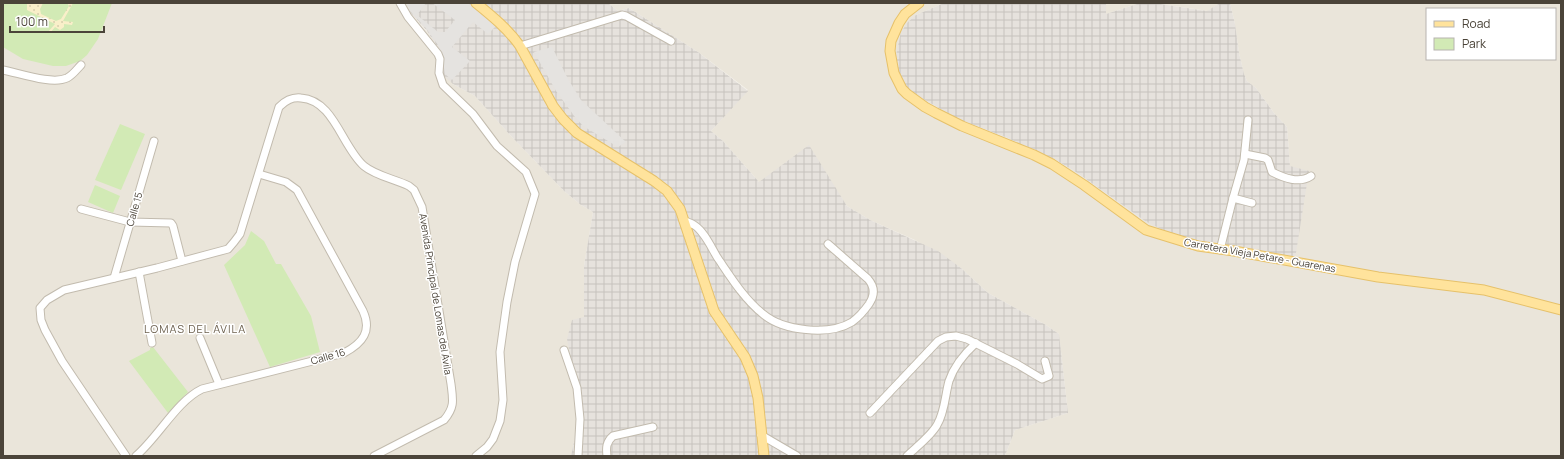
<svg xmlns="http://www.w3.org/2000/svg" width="1564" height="459" viewBox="0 0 1564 459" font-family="Manrope,sans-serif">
<defs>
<pattern id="industrial-grid" width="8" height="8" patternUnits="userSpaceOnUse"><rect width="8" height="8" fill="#e6e2dd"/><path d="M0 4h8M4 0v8" fill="none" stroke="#c7c3be"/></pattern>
<pattern id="sand-dots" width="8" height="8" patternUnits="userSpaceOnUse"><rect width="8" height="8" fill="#f9efc9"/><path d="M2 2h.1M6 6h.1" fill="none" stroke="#d7cead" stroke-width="1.8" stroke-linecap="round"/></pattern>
</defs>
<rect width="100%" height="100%" fill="#f6f3ec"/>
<g fill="#eae5da" fill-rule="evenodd">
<path d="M3 3H407L410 12 433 39 453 84 475 96 510 135 564 191 581 205 593 212 584 266V317L576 386V432L571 456H3Z"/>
<path d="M608 3H944L916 15 911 92 958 119 1005 137 1054 159 1076 172 1145 221 1290 166 1287 127 1274 113 1256 88 1247 81 1244 74 1239 53 1235 24 1230 3H1561V456H1005L1015 430 1068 413 1059 334 1046 325 988 293 961 268 915 240 870 220 847 206 841 197 759 182 723 141 711 131 748 90 698 52 629 8 618 11ZM1427 9H1555V59H1427Z"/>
<path d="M1106 3H1140L1106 14Z"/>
<path d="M1154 3H1220L1208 11Z"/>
</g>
<g fill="url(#industrial-grid)">
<path d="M407 3H608L618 11 629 8 698 52 748 91 711 131 723 141 759 182 809 145 847 206 870 220 938 251 961 268 988 293 1046 325 1059 334 1068 413 1015 430 1005 456H571L576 432V386L567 339 572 320 584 317V266L593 212 581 205 564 191 510 135 475 96 453 84 444 76 437 46 427 31 410 12Z"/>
<path d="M944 3H1106V14L1140 3H1154L1207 11 1220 3H1230L1235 24 1239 53 1244 74 1247 81 1256 88 1274 113 1287 127 1290 166 1309 171 1295 259 1198 241 1171 234 1145 221 1076 172 1054 159 1005 137 958 119 911 92 900 79 895 60 901 32 908 22 916 15Z"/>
</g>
<g fill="#d2eab5">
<path d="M3 3H112L98 39 87 55 80 61 66 66H53L23 59 3 47Z"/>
<path d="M120 124 145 134 121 190 95 180Z"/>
<path d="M95 185 120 196 113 213 88 202Z"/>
<path d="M251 231 264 241 276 264H281L311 316 320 352 270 367 224 265 245 245Z"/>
<path d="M153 347 188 392 168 413 129 361 150 350V348Z"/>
</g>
<path fill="url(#sand-dots)" d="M27 3H43L40 9 41 14 56 21 61 19 69 6 67 3H73L63 21 73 22 72 25 64 24V27L60 30 55 27 50 33 48 32 55 24 27 10Z"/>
<g fill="#e5e3e0">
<path d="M406 3H426L417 15 438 32H445L455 20 432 3H468L496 26 488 34 473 22 452 47 470 61 452 80 445 74 441 51 438 45 425 27 410 11Z"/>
<path d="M552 47 568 79 581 100 626 142 618 147 583 126 575 117 556 91 534 52Z"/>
</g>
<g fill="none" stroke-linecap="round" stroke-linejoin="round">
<g stroke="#c2bbae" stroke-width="9">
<g id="minor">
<path d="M400 3 408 17 438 54 440 59 439 73 443 85 473 114 497 146 526 172 535 194 515 262 507 302 500 352 503 400 500 421 493 439 487 447 476 456"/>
<path d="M520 46 622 15 626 16 671 41"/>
<path d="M3 70C19 73 52 85 67 78 73 75 77 69 81 65"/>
<path d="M1245 154 1265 158 1268 160 1272 172C1284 178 1299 184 1311 176"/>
<path d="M1233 198 1252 203"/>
<path d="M81 209 130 222 171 223 173 226 182 261"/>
<path d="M683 220C687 222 691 223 694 225 704 231 711 247 717 257 730 276 744 299 763 314 783 331 829 336 852 322 859 317 864 311 869 304 875 295 875 287 868 279L828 244"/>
<path d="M1220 250 1233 198 1244 160 1248 120"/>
<path d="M139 272 152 343"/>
<path d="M114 278 154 141"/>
<path d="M200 338 219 384"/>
<path d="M564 350 577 388 580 419 578 456"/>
<path d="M870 413 938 341 946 337 956 336 967 339 1017 364 1042 379 1049 376 1045 361"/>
<path d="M761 435 797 456"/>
<path d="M126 456 62 361 45 330 41 320 40 308 47 300 64 290 157 268 228 249 234 242 240 234 279 107C286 100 292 97 301 98 334 100 342 147 364 166 376 176 395 179 409 186L414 190 422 207 451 384C453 400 455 407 444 420L374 456"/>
<path d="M136 456C159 436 177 401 202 389L344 353C363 343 372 331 363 311L297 190 286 182 259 174"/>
<path d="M607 456C606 448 606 442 613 436L653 427"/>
<path d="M907 456C916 447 931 436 937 425 945 412 945 395 949 381 954 366 965 353 976 343"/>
</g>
</g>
<g stroke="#e6c16a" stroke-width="11">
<g id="major">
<path d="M476 3C492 16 508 29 520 46L553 106 563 119 577 133 654 181 667 191 680 209 714 311 745 357 753 376 758 398 764 456"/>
<path d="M919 3 905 14 899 23 891 41 890 51 894 73 902 89 907 94 925 107 936 113 962 126 1034 155 1052 164 1084 185 1146 230 1198 246 1234 251 1378 277 1484 290 1561 310"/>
</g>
</g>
<use href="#minor" stroke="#fff" stroke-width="7"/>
<use href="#major" stroke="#ffe39c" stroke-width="9"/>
</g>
<g text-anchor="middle" stroke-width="3" stroke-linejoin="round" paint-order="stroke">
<g font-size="10" fill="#4b4439" stroke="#fff">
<text transform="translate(134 209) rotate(-74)" y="4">Calle 15</text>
<text transform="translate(1260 255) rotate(10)" y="4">Carretera Vieja Petare - Guarenas</text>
<text transform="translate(436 294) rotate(81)" y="4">Avenida Principal de Lomas del Ávila</text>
<text transform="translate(328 356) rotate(-16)" y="4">Calle 16</text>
</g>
<g font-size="11" letter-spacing="1" fill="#6e6250" stroke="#fff">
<text x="195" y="333">LOMAS DEL ÁVILA</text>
</g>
</g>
<rect width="1564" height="459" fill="none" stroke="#4b4439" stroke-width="8"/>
<rect x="1426" y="8" width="130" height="52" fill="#ffffff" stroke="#b7b4b0"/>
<rect x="1434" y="21" width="20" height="6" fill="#ffe39c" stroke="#b7b4b0"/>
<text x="1462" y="28" font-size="12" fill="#4b4439">Road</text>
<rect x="1434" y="38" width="20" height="12" fill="#d2eab5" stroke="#b7b4b0"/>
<text x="1462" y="48" font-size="12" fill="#4b4439">Park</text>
<path d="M10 26v6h94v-6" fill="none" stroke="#4b4439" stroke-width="2"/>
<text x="16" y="26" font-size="12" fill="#4b4439" stroke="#ffffff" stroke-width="3" paint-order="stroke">100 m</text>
</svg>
